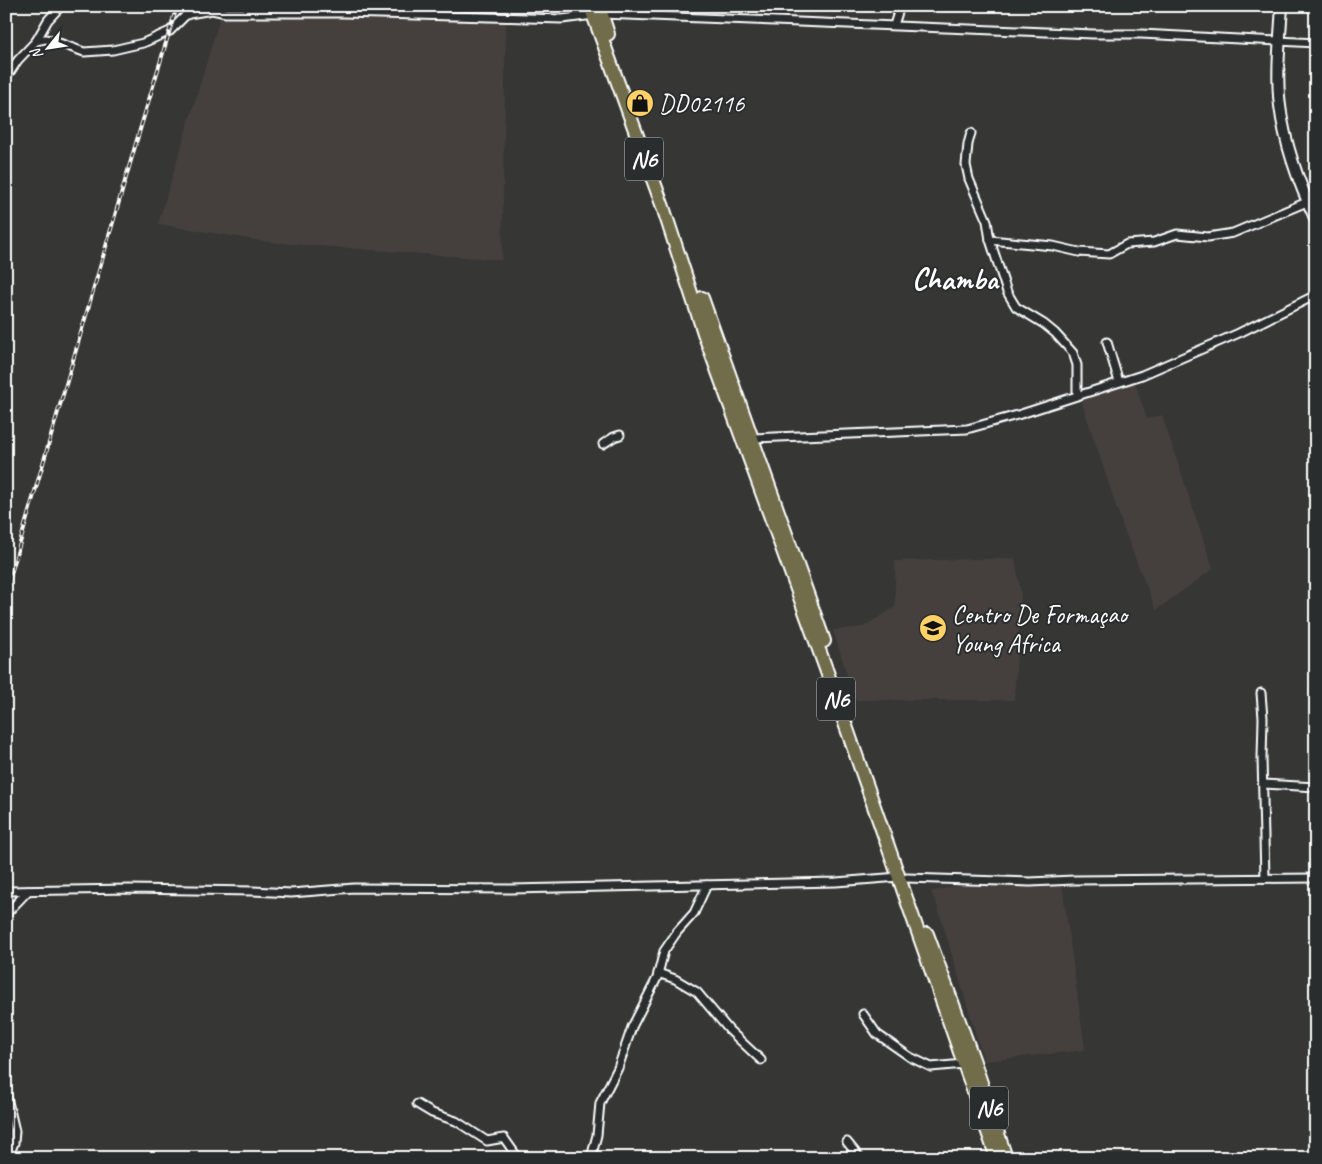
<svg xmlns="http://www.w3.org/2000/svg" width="1322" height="1164" viewBox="0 0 1322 1164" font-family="Caveat,sans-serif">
<rect width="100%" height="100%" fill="#363634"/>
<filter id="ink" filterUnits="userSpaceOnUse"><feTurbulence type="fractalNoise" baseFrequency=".02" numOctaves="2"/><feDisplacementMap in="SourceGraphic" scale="10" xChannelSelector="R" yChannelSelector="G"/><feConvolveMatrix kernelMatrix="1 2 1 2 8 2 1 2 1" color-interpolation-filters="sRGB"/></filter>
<g filter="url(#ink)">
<g fill="#45413c">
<path d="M222 11 506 19 502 260 268 242 158 224Z"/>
<path d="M1134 380 1147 419 1162 415 1213 569 1156 610 1124 530 1082 403 1083 398Z"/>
<path d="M1015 558 1021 594 1014 700H855L833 630 863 627 895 607V561Z"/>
<path d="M1062 884 1085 1050 984 1061 936 902 931 892 960 885 1027 887Z"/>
</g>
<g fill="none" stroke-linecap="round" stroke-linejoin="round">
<g stroke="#fff" stroke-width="11">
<g id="street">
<path d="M894 25 900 6"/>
<path d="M36 41 45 39 51 40 84 52 113 50 143 43 170 31 185 16 189 14 212 10 226 13H344L562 19 602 14 1093 34H1141L1316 43"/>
<path d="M6 78 18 60 36 41 48 20 61 6"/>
<path d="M971 133 968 144 966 165 969 179 987 221 990 240 1007 292 1016 307 1044 324 1055 333 1073 353 1077 365V395"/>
<path d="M990 240 1053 246 1079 252 1109 254 1127 244 1154 242 1177 234 1208 237 1233 233 1307 202"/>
<path d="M1107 342 1119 382"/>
<path d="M753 438 967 429 1021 414 1142 375 1239 333 1316 295"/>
<path d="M603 444 614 437 620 435"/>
<path d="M1261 693 1263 718 1262 758 1265 878"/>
<path d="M1263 784 1316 787"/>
<path d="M907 878 1030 882 1074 880 1316 878"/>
<path d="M6 891 130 889 253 891 291 893 354 888 511 889 836 882 899 877"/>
<path d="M6 914 28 891"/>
<path d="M658 973 675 979 697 992 729 1030 761 1060"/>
<path d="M863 1014 877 1034 910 1057 931 1067 964 1064"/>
<path d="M6 1093 15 1131 14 1143 8 1158"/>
<path d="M417 1104 432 1113 456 1121 487 1141 504 1138 518 1158"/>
<path d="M847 1142 860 1158"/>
<path d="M591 1158 597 1135 600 1103 618 1068 632 1027 657 978 664 951 677 932 694 913 707 885"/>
</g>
</g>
<g stroke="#fff" stroke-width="14">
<path id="secondary" d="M1282 6C1280 39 1276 74 1280 106 1285 146 1299 184 1316 220"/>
</g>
<g stroke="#fff" stroke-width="16">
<g id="highway">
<path d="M590 6 663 207 705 336 826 669 997 1158"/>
<path d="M599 6 608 34"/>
<path d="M702 298 824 641"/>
<path d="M927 934 973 1059 1006 1158"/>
</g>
</g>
<use href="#street" stroke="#2a2d2e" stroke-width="7"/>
<use href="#secondary" stroke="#2a2d2e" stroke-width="10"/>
<use href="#highway" stroke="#716d4b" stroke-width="12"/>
<g stroke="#fff" stroke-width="4">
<path id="rail" d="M6 591 136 143 177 6"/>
</g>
<use href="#rail" stroke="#2a2d2e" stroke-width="2" stroke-dasharray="5.5" stroke-linecap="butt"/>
</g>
</g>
<defs>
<g id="shop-disc" transform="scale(1.4375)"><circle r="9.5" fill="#ffd166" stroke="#2a2d2e"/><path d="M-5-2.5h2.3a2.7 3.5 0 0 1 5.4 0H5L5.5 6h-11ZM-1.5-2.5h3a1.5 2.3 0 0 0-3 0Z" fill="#111"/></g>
<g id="university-disc" transform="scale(1.4375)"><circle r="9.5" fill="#ffd166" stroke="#2a2d2e"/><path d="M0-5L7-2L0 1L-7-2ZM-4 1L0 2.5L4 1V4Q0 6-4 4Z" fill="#111"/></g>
</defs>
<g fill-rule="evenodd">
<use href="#shop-disc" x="640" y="103"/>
<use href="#university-disc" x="933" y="628"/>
</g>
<g text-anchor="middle" stroke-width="4" stroke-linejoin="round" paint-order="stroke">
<g fill="#2a2d2e" stroke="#bfc0c0" stroke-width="1">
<rect x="625" y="137.5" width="38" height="43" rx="4"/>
<rect x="817" y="677.5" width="38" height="43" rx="4"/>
<rect x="970" y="1086.5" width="38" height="43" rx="4"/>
</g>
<g font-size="24" font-weight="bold" fill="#fff">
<text x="644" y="167">N6</text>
<text x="836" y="707">N6</text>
<text x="989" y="1116">N6</text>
</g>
<g font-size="25" fill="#fff" stroke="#2a2d2e" text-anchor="start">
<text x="659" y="112">DD02116</text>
<text x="952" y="623">Centro De Formaçao<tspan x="952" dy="29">Young Africa</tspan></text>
</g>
<g font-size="30" font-weight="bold" fill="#fff" stroke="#2a2d2e">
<text x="955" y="289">Chamba</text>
</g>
</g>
<rect width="1322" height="1164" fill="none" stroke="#2a2d2e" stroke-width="25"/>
<rect x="12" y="12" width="1297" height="1139" fill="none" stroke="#fff" stroke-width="2" filter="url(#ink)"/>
<g transform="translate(48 48) rotate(240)" stroke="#2a2d2e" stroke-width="4" paint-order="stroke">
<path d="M0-4L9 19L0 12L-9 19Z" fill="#ffffff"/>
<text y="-8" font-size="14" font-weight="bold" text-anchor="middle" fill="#ffffff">N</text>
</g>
</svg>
